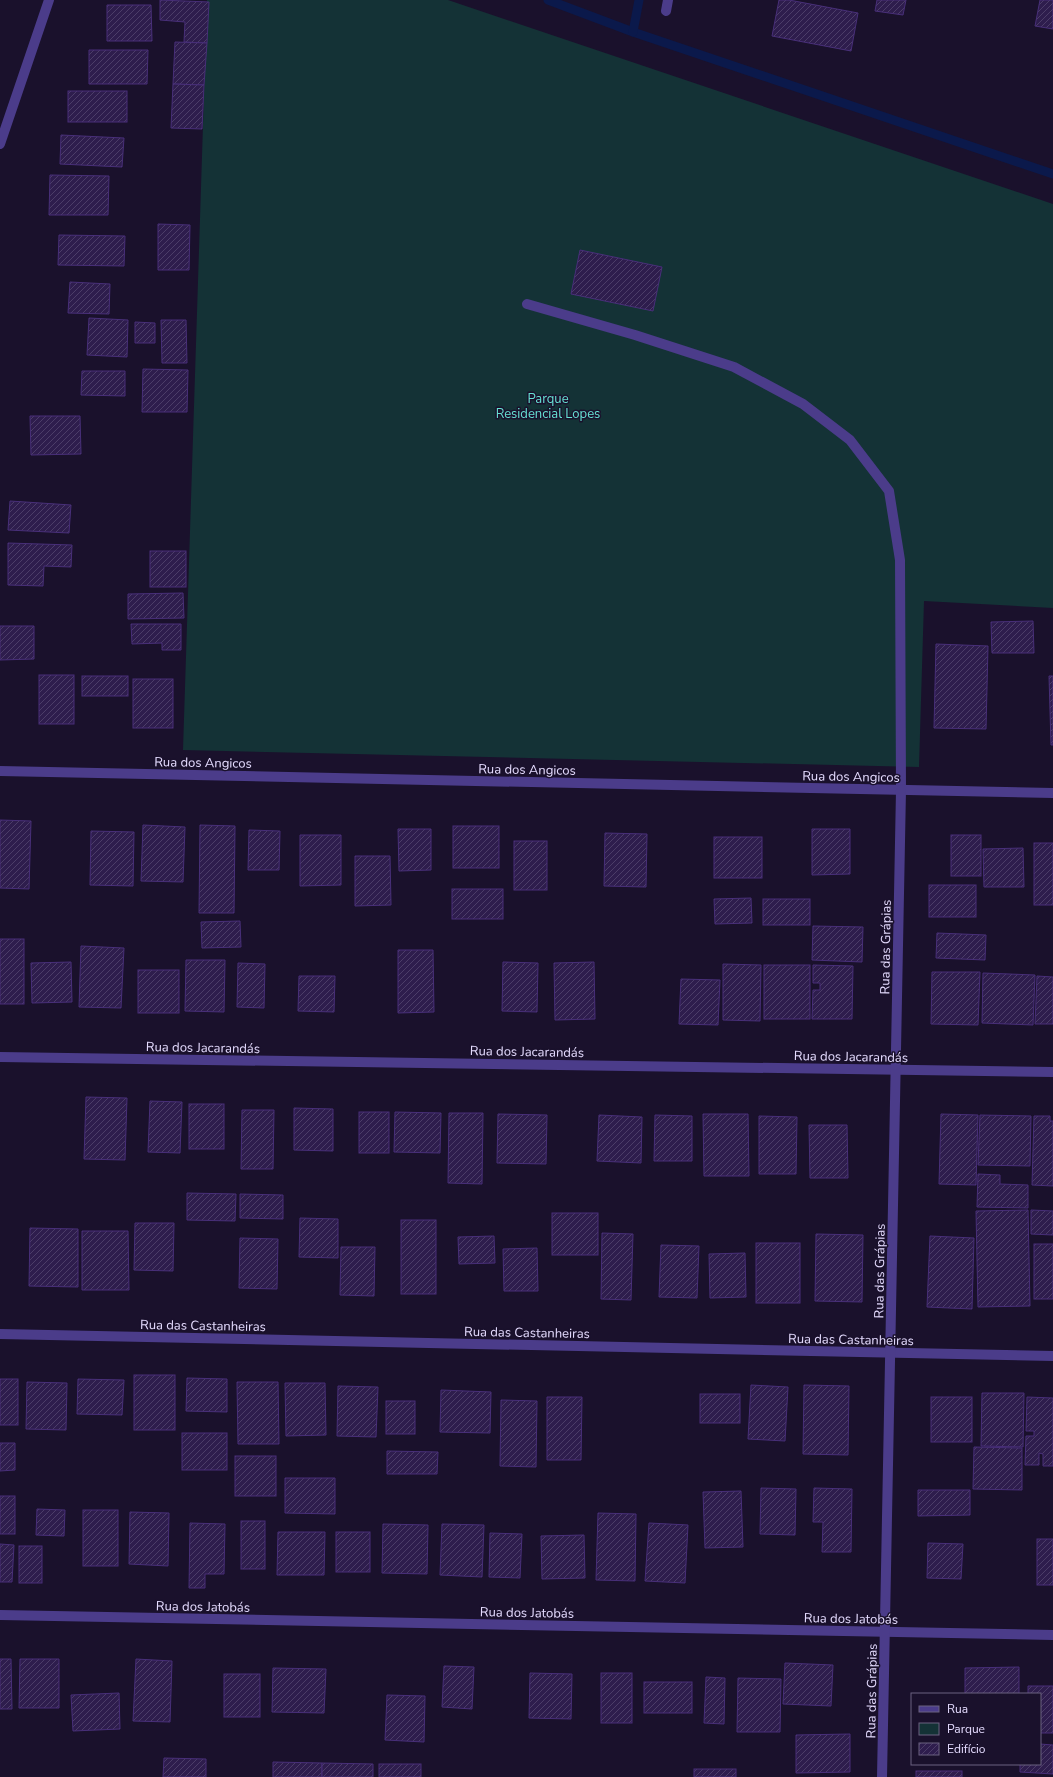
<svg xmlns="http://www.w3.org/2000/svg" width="1053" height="1777" viewBox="0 0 1053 1777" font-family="'Nunito Sans',sans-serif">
<defs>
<pattern id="building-hatch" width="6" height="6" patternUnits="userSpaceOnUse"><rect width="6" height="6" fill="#2e1d4d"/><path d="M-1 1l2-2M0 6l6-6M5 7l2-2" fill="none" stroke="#4c3d68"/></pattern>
</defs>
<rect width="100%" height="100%" fill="#1a112c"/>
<path fill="#143236" d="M207 0H448L1053 204V608L924 601 919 767 183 750Z"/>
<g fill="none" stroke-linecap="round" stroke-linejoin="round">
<g stroke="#0b194b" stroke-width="9">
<path d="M548 0 633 32 1053 174"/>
<path d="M633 32 639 0"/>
</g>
</g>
<g fill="url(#building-hatch)" stroke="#482f79">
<path d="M160 0 209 2 207 43 184 42 185 22 160 20Z"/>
<path d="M779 0H789L858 13 851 51 772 36Z"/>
<path d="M877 0H906L903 15 875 11Z"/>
<path d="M1040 0H1053V29L1035 26Z"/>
<path d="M107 5H151L152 41H107Z"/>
<path d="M175 42 207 43 204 85 173 84Z"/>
<path d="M89 50H148L147 84H89Z"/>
<path d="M173 84 204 85 202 129 171 128Z"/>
<rect x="68" y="91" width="59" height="31"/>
<path d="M61 135 124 138 122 167 60 164Z"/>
<path d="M50 175 109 176 108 215H49Z"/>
<path d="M158 224 190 225 189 270H158Z"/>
<path d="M59 235 125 236 124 266 58 265Z"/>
<path d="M580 250 662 267 653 311 571 294Z"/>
<path d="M70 282 110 284 109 314 68 313Z"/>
<path d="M89 318 128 320 127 357 87 355Z"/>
<path d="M161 320H186L187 363H162Z"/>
<path d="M135 322 155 323V343H135Z"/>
<path d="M143 369 188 370 187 412H142Z"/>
<path d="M82 371H125V396L81 395Z"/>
<path d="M30 416H80L81 454 31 455Z"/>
<path d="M10 501 71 505 69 533 8 530Z"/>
<path d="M8 543 72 545 71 567 44 566 43 586 8 585Z"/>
<rect x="150" y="551" width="36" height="36"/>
<path d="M183 593 184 618 128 619V594Z"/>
<path d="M1033 621 1034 653H992L991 622Z"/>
<path d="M131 624H181V650H162V643L132 644Z"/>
<path d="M0 626H34V659L0 660Z"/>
<path d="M936 644 988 646 986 729 934 728Z"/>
<rect x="39" y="675" width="35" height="49"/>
<rect x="82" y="676" width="46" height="20"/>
<path d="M1049 676H1053V745H1051Z"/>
<rect x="133" y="679" width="40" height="49"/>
<path d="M0 820 31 821 29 889 0 888Z"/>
<path d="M143 825 185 827 183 882 141 881Z"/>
<path d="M200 825 235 826 234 913H199Z"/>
<rect x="453" y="826" width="46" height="42"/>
<path d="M398 829H431V870L399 871Z"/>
<path d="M812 829H850V874L812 875Z"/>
<path d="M249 830 280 831 279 870H248Z"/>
<path d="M91 831 134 832 133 886 90 885Z"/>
<path d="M605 833 647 834 646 887 604 886Z"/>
<path d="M300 835H341V885L300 886Z"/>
<rect x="951" y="835" width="30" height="41"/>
<rect x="714" y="837" width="48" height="41"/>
<rect x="514" y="841" width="33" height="49"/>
<rect x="1034" y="843" width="19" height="62"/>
<path d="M1023 848 1024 887H984L983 849Z"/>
<path d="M355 856H390L391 905 355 906Z"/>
<rect x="929" y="885" width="47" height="32"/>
<rect x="452" y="889" width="51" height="30"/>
<path d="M751 898 752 923 715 924 714 899Z"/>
<rect x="763" y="899" width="47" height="26"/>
<path d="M240 921 241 947 202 948 201 922Z"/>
<path d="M813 926 863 927 862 962 812 960Z"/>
<path d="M937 933 986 935 985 960 936 958Z"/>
<rect x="0" y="939" width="24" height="65"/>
<path d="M81 946 124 948 121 1008 79 1007Z"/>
<path d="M398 950H433L434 1012 398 1013Z"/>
<path d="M186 960H225L224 1012 185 1011Z"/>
<path d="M71 962 72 1002 32 1003 31 963Z"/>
<path d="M503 962 538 963 537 1012 502 1011Z"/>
<path d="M594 962 595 1019 555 1020 554 963Z"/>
<path d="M238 963 265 964 264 1008 237 1007Z"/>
<path d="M723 964 761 965 760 1021 723 1020Z"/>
<rect x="764" y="965" width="46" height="54"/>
<path d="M813 965 853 966 852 1019H812L813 990H820V983H813Z"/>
<rect x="138" y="970" width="41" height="43"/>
<path d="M932 972H980L978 1025 931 1024Z"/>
<path d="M983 973 1035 975 1033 1025 982 1023Z"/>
<path d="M299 976H335L334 1012 298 1011Z"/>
<path d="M1037 976 1053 977V1024H1035Z"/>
<path d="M681 979 720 980 718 1025 679 1024Z"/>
<path d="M86 1097 127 1098 125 1160 84 1159Z"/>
<path d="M150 1101 182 1102 180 1153 148 1152Z"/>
<rect x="189" y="1104" width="35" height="45"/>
<path d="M294 1108 333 1109V1151L294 1150Z"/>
<path d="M242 1110H274L273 1169H241Z"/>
<rect x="359" y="1112" width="30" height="41"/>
<path d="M395 1112 441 1113 440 1153 394 1152Z"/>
<path d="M449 1113H483L482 1184 448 1183Z"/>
<path d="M498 1114 547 1115 546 1164 497 1163Z"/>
<path d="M703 1114H748L749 1176H704Z"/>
<path d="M941 1114 978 1115 976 1185 939 1184Z"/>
<path d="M599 1115 642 1117 641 1163 597 1161Z"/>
<path d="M655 1115 692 1116V1161H654Z"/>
<path d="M980 1115 1031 1116 1030 1166 978 1165Z"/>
<path d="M759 1116 797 1117 796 1174H759Z"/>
<path d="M1034 1116H1050V1121H1053V1186L1032 1185Z"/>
<path d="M809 1125H847L848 1178H810Z"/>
<path d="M978 1174 1000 1175V1184L1028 1185V1208L977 1207Z"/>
<path d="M187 1193 236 1194 235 1221 187 1220Z"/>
<path d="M240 1194 283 1195V1219L240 1218Z"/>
<path d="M1028 1210 1030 1306 978 1307 976 1211Z"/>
<path d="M1031 1210 1053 1211V1235L1031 1234Z"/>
<rect x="552" y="1213" width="46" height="42"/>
<path d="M300 1218 338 1219V1258L299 1257Z"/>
<rect x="401" y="1220" width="35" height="74"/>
<path d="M135 1223H174L173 1271 134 1270Z"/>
<path d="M30 1228 78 1229V1287L29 1286Z"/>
<path d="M82 1231H128L129 1290H82Z"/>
<path d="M602 1233 633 1234 631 1300 601 1299Z"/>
<path d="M816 1234 863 1235 862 1302 815 1301Z"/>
<path d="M494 1236 495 1263 459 1264 458 1237Z"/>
<path d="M930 1236 974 1238 972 1309 927 1307Z"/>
<path d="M240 1238 278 1239 277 1289 239 1288Z"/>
<rect x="756" y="1243" width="44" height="60"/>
<rect x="1034" y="1244" width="19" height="55"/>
<path d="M661 1245 699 1246 697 1298 659 1297Z"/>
<path d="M341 1247H375L374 1296 340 1295Z"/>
<path d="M537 1248 538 1291H504L503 1249Z"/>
<path d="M745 1253 746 1297 710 1298 709 1254Z"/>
<rect x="134" y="1375" width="41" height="55"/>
<path d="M187 1378 227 1379V1412L186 1411Z"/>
<rect x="0" y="1379" width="18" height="46"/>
<path d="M78 1379 124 1380 122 1415 77 1414Z"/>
<path d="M27 1382 67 1383 66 1430 26 1429Z"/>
<path d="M237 1382H278L279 1444H238Z"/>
<path d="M285 1383H325L326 1435 286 1436Z"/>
<path d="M751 1385 788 1387 785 1441 748 1439Z"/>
<path d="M804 1385 849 1386 848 1455 803 1454Z"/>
<path d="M338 1386 378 1387 376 1437 337 1436Z"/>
<path d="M441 1390 491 1392 490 1433 440 1432Z"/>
<path d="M982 1393H1024L1023 1447 981 1446Z"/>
<rect x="700" y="1394" width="40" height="29"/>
<path d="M547 1397H582L581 1460H547Z"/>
<rect x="931" y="1397" width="41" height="45"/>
<path d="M1027 1397 1053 1398V1466H1043V1454L1039 1453V1465H1025L1026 1436H1034V1431H1026Z"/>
<path d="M501 1400 537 1401 536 1467 500 1466Z"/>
<rect x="386" y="1401" width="29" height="33"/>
<rect x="182" y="1433" width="45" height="37"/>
<path d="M0 1443H15V1470L0 1471Z"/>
<path d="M974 1447 1022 1448V1490L973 1489Z"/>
<path d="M387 1451 438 1452 437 1474H387Z"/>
<rect x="235" y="1456" width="41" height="40"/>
<path d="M285 1478H335V1514L285 1513Z"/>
<path d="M761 1488 796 1489 795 1535 760 1534Z"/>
<path d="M814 1488 852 1489 851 1552H822L823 1522H813Z"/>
<path d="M918 1490H970V1515L918 1516Z"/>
<path d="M741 1491 743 1547 705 1548 703 1492Z"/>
<rect x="0" y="1496" width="15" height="38"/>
<path d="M37 1509 65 1510 64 1536 36 1535Z"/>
<rect x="83" y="1510" width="35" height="56"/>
<path d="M130 1512 169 1513 168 1566 129 1564Z"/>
<path d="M598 1513 636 1514 635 1581 596 1580Z"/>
<rect x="241" y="1521" width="24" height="48"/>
<path d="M190 1523 225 1524 224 1574H205V1588H189Z"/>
<path d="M649 1523 688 1525 685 1583 645 1581Z"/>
<path d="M383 1524 428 1525 427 1574 382 1573Z"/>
<path d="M442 1524 484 1525 482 1577 440 1575Z"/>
<path d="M278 1532H325L324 1575H277Z"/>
<rect x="336" y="1532" width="34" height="40"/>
<path d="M490 1533 522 1534 520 1578 489 1577Z"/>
<path d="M584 1535 585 1578 542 1579 541 1536Z"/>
<rect x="1037" y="1539" width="16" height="46"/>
<path d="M928 1543 963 1544 961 1579 927 1578Z"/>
<path d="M0 1544 14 1545 12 1582H0Z"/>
<rect x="19" y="1546" width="23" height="37"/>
<path d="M0 1659H11L12 1709H0Z"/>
<path d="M20 1659H59V1708H19Z"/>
<path d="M136 1659 172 1661 170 1722 133 1721Z"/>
<path d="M785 1663 833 1665 831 1706 783 1704Z"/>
<path d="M444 1666 474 1667 472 1709 442 1707Z"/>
<path d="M1019 1667V1694H965V1668Z"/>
<path d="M273 1668 326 1669 324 1713 272 1712Z"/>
<path d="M530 1673 572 1674 571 1719 529 1718Z"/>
<rect x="601" y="1673" width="31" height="50"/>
<rect x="224" y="1674" width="36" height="43"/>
<path d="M706 1677 725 1678 724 1724 704 1723Z"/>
<path d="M738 1678 781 1679 780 1732H737Z"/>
<rect x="644" y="1682" width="48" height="31"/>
<path d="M1028 1686H1053V1733H1040V1694H1028Z"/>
<path d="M119 1693 120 1729 73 1731 71 1695Z"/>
<path d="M387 1695 425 1696 424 1742 385 1740Z"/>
<path d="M850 1734V1772L796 1773V1735Z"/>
<path d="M1040 1744 1053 1745V1774L1020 1772V1764H1040Z"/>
<path d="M164 1758 206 1759V1777H163Z"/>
<path d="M273 1762 322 1763V1777H273Z"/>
<path d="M322 1763 373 1764V1777H322Z"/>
<rect x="379" y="1764" width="42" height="13"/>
<rect x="694" y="1769" width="42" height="8"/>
<rect x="916" y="1771" width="46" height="6"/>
</g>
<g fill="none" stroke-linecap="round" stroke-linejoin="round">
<path stroke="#4b3c8a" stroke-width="10" d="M527 304 635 335 734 367 803 404 850 440 889 491 900 560 901 790"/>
<g stroke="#4b3c8a" stroke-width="10">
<path d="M666 11 668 0"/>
<path d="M0 144 49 0"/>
<path d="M0 771 1053 793"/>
<path d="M0 1057 1053 1072"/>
<path d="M0 1334 1053 1356"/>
<path d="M0 1615 1053 1635"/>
<path d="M882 1777 901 790"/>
</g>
</g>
<g text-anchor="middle" stroke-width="3" stroke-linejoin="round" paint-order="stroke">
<g font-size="13" fill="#66e1d4" stroke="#1a112c">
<text x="548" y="403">Parque<tspan x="548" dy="15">Residencial Lopes</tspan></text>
</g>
<g font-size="13" fill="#e5dcff" stroke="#1a112c">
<text transform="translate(203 762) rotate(1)" y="5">Rua dos Angicos</text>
<text transform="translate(527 769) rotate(1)" y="5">Rua dos Angicos</text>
<text transform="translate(851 776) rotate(1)" y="5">Rua dos Angicos</text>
<text transform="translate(885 947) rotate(-89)" y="5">Rua das Grápias</text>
<text transform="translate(203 1047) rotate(1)" y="5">Rua dos Jacarandás</text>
<text transform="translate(527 1051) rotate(1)" y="5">Rua dos Jacarandás</text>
<text transform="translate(851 1056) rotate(1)" y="5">Rua dos Jacarandás</text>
<text transform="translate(879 1271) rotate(-89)" y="5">Rua das Grápias</text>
<text transform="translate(203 1325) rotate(1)" y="5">Rua das Castanheiras</text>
<text transform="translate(527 1332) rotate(1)" y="5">Rua das Castanheiras</text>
<text transform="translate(851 1339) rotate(1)" y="5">Rua das Castanheiras</text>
<text transform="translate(203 1606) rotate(1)" y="5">Rua dos Jatobás</text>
<text transform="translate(527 1612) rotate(1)" y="5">Rua dos Jatobás</text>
<text transform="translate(851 1618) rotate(1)" y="5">Rua dos Jatobás</text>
<text transform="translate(871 1691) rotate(-89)" y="5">Rua das Grápias</text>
</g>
</g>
<rect x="911" y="1693" width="130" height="72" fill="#1a112c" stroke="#6b6280"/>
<rect x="919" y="1706" width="20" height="6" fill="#4b3c8a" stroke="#6b6280"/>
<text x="947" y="1713" font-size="12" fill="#e5dcff">Rua</text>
<rect x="919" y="1723" width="20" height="12" fill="#143236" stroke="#6b6280"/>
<text x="947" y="1733" font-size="12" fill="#e5dcff">Parque</text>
<rect x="919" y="1743" width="20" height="12" fill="url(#building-hatch)" stroke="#6b6280"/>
<text x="947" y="1753" font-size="12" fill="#e5dcff">Edifício</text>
</svg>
